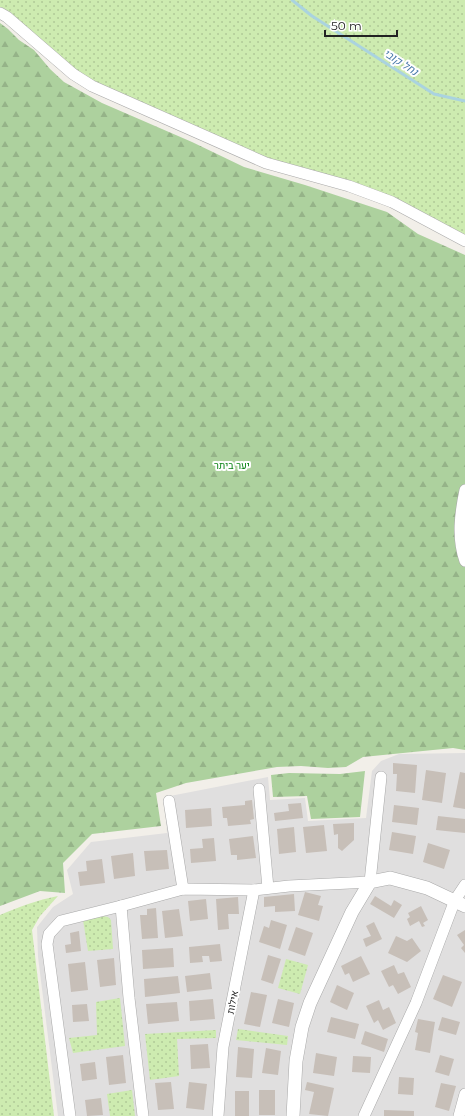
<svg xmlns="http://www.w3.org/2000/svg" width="465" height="1116" viewBox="0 0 465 1116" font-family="Montserrat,Heebo,sans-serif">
<defs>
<pattern id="grass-dots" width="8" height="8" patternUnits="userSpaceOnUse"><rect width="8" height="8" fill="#cdebb0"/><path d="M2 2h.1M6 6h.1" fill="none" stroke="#b0c997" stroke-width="1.8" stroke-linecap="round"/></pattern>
<pattern id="forest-firs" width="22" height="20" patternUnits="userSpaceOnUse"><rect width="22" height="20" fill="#add19e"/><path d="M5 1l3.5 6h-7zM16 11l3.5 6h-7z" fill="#95b388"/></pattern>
</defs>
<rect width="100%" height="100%" fill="#f2efe9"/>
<path fill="#e0dfdf" d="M465 753V1116H58L38 957 37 927 53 907 73 894 67 870 91 842 167 833 165 797 268 777 270 800 305 798 308 821 366 818 372 771 381 761 399 754Z"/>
<g fill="url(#grass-dots)">
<path d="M0 0H465V238L428 218 247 153 71 70 0 8Z"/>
<path d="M58 896 40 916 32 930 54 1116H0V915C19 907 37 900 58 896Z"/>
<path d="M103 916 108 917 111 920 113 949 88 951 83 920Z"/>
<path d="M286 959 308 965 300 994 278 988Z"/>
<path d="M120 998 125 1046 73 1053 69 1038 97 1035 96 1002Z"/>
<path d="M238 1029 288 1036 287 1045 236 1040Z"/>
<path d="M216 1030V1038L177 1039 179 1076 150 1080 145 1034Z"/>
<path d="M132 1090 135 1116H110L107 1094Z"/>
</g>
<g fill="url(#forest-firs)">
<path d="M0 23 8 29 19 40 34 50 50 69 64 82 102 103 192 142 244 167 305 185 387 212 418 234 465 255V750L453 748 363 757 346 767 328 768 301 766 277 767 186 783 156 793 161 826 92 834 63 863 65 893 40 891 0 906Z"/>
<path d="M365 771 360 817 311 819 307 796 273 797 271 775 289 773 340 774Z"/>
</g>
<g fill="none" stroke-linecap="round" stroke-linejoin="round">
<path stroke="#aad3df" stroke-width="3" d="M292 0 312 16 434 94 465 101"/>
</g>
<g fill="#c7bfb8">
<path d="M393 763 417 765 415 793 396 791 397 774H393Z"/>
<path d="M426 770 446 773 442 803 422 800Z"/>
<path d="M460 772 465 773V809L453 807Z"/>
<path d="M252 800 254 819 250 820 251 824 228 826 227 818H223L222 807 245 805V801Z"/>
<path d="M301 803 303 818 275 821 274 813 289 811 288 804Z"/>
<path d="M394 805 419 808 417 825 392 822Z"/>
<path d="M211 808 212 826 186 828 185 810Z"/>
<path d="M438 816 465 819V833L436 830Z"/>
<path d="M354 823V840L342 851 338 848V834L334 835 333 824Z"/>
<path d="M324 825 327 851 306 853 303 827Z"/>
<path d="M294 827 296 852 279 854 277 829Z"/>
<path d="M392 832 416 836 413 854 389 850Z"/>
<path d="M253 836 256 858 237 860V855H231L229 839Z"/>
<path d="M214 838 216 861 191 863 190 849 203 848 202 839Z"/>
<path d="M428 843 450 850 444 869 423 862Z"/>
<path d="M167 850 169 869 146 871 144 851Z"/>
<path d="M133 853 135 876 114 879 111 856Z"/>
<path d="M102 859 105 883 80 886 78 872 87 871 86 861Z"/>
<path d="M305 892 321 896 318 905 323 906 319 921 298 915Z"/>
<path d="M294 894 295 911 275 912V906L264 907V897Z"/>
<path d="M375 896 391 906 394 900 402 905 394 918 370 904Z"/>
<path d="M238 897 239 914H228L229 929 218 930 216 899Z"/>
<path d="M206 899 208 919 190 921 188 901Z"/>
<path d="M421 906 428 920 423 923 425 926 422 927 419 921 410 926 407 919 410 917 408 913Z"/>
<path d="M156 908 158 938 142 939 140 915H147V909Z"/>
<path d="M179 909 183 936 165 938 162 911Z"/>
<path d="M271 920 287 925 280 949 259 942 264 926 269 928Z"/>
<path d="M374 922 382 939 366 947 363 939 371 936 366 926Z"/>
<path d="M296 927 313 933 305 956 288 950Z"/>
<path d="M465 930V953L461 948 464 945 457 935Z"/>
<path d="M79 931 81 951 66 953 65 945 71 944 70 933Z"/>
<path d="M396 936 407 941 412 938 421 951 407 962 388 953Z"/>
<path d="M220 944 222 961 210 962 209 956H202L203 962 190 963 189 947Z"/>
<path d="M173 948 174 967 143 969 142 950Z"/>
<path d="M268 955 281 959 273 984 261 980Z"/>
<path d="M361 956 370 974 353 982 349 973 345 975 341 966Z"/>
<path d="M114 958 116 985 100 987 97 960Z"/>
<path d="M85 962 88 990 71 992 68 964Z"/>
<path d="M394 965 398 974 404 972 411 987 398 994 393 985 389 987 381 971Z"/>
<path d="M210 973 212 989 187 992 185 976Z"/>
<path d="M443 975 462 982 452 1007 433 999Z"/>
<path d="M178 976 180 993 145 997 144 979Z"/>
<path d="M337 985 354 993 347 1010 330 1002Z"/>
<path d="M251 992 267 995 260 1027 244 1024Z"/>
<path d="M213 999 215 1019 190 1021 189 1001Z"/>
<path d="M278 999 294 1003 289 1027 272 1023Z"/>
<path d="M379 1000 383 1010 389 1007 396 1023 383 1030 378 1020 374 1023 366 1006Z"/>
<path d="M177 1002 179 1021 148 1024 146 1004Z"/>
<path d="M87 1004 89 1021 73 1022 72 1005Z"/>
<path d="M331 1017 359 1024 355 1039 327 1032Z"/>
<path d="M442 1017 460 1022 456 1035 438 1030Z"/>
<path d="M418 1019 435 1022 430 1053 415 1050 418 1033 415 1032Z"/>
<path d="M365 1031 388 1039 384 1052 361 1044Z"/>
<path d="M208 1044 210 1068 191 1069 190 1045Z"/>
<path d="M238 1047 254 1049 252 1078 236 1077Z"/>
<path d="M266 1048 281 1051 278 1075 262 1073Z"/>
<path d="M316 1053 337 1057 334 1076 313 1073Z"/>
<path d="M123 1055 126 1083 109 1085 106 1057Z"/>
<path d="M440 1055 454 1059 449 1076 435 1072Z"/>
<path d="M353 1056 371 1057 370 1073 352 1072Z"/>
<path d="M95 1062 97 1079 82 1081 80 1064Z"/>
<path d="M399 1077 414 1078 413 1095 398 1094Z"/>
<path d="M171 1082 174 1109 158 1110 155 1083Z"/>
<path d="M189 1082 207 1084 204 1110 186 1108Z"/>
<path d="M307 1082 334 1088 328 1116 309 1114 314 1092 305 1090Z"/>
<path d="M441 1083 456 1086 449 1111 435 1107Z"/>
<rect x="259" y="1090" width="16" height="25"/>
<rect x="235" y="1091" width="14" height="25"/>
<path d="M101 1098 103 1115 87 1116 85 1100Z"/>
<path d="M384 1110 414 1111V1116H384Z"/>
</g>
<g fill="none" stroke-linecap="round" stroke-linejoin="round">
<g stroke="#a9a9a9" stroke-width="12">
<g id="minor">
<path d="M0 13 7 17 73 74 92 86 266 163 349 186 392 202 465 241"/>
<path d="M465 490C460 514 457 538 465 561"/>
<path d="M259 789 268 888"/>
<path d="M169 801 183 889"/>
<path d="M121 906 129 998 143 1116"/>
<path d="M70 1116 47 944 49 934 61 921 121 906 183 889 254 890 289 886 370 882 381 777"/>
<path d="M218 1116 223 1047 254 890"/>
<path d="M364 1116 416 1003 455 900 465 885"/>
<path d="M459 1116 465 1094"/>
</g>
</g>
<g stroke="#a9a9a9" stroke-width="14">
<path id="tertiary" d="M293 1116 296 1061 302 1027 310 1003 352 912 370 882 390 878 427 888 465 906"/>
</g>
<use href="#minor" stroke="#fff" stroke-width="11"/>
<use href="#tertiary" stroke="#fff" stroke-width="13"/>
</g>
<g text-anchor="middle" stroke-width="4" stroke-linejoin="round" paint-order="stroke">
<g font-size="10" fill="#0c8416" stroke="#fff">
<text x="232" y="469">יער ביתר</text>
</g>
<g font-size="10" fill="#222" stroke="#fff">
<text transform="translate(232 1002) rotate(-78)" y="4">אילות</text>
</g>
<g font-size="11" font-style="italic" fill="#4a7aab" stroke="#fff">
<text transform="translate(401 62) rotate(33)" y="4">נחל קובי</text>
</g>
</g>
<path d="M325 30v6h72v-6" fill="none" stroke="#222222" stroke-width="2"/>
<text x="331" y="30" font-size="12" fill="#222222" stroke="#ffffff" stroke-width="3" paint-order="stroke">50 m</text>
</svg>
